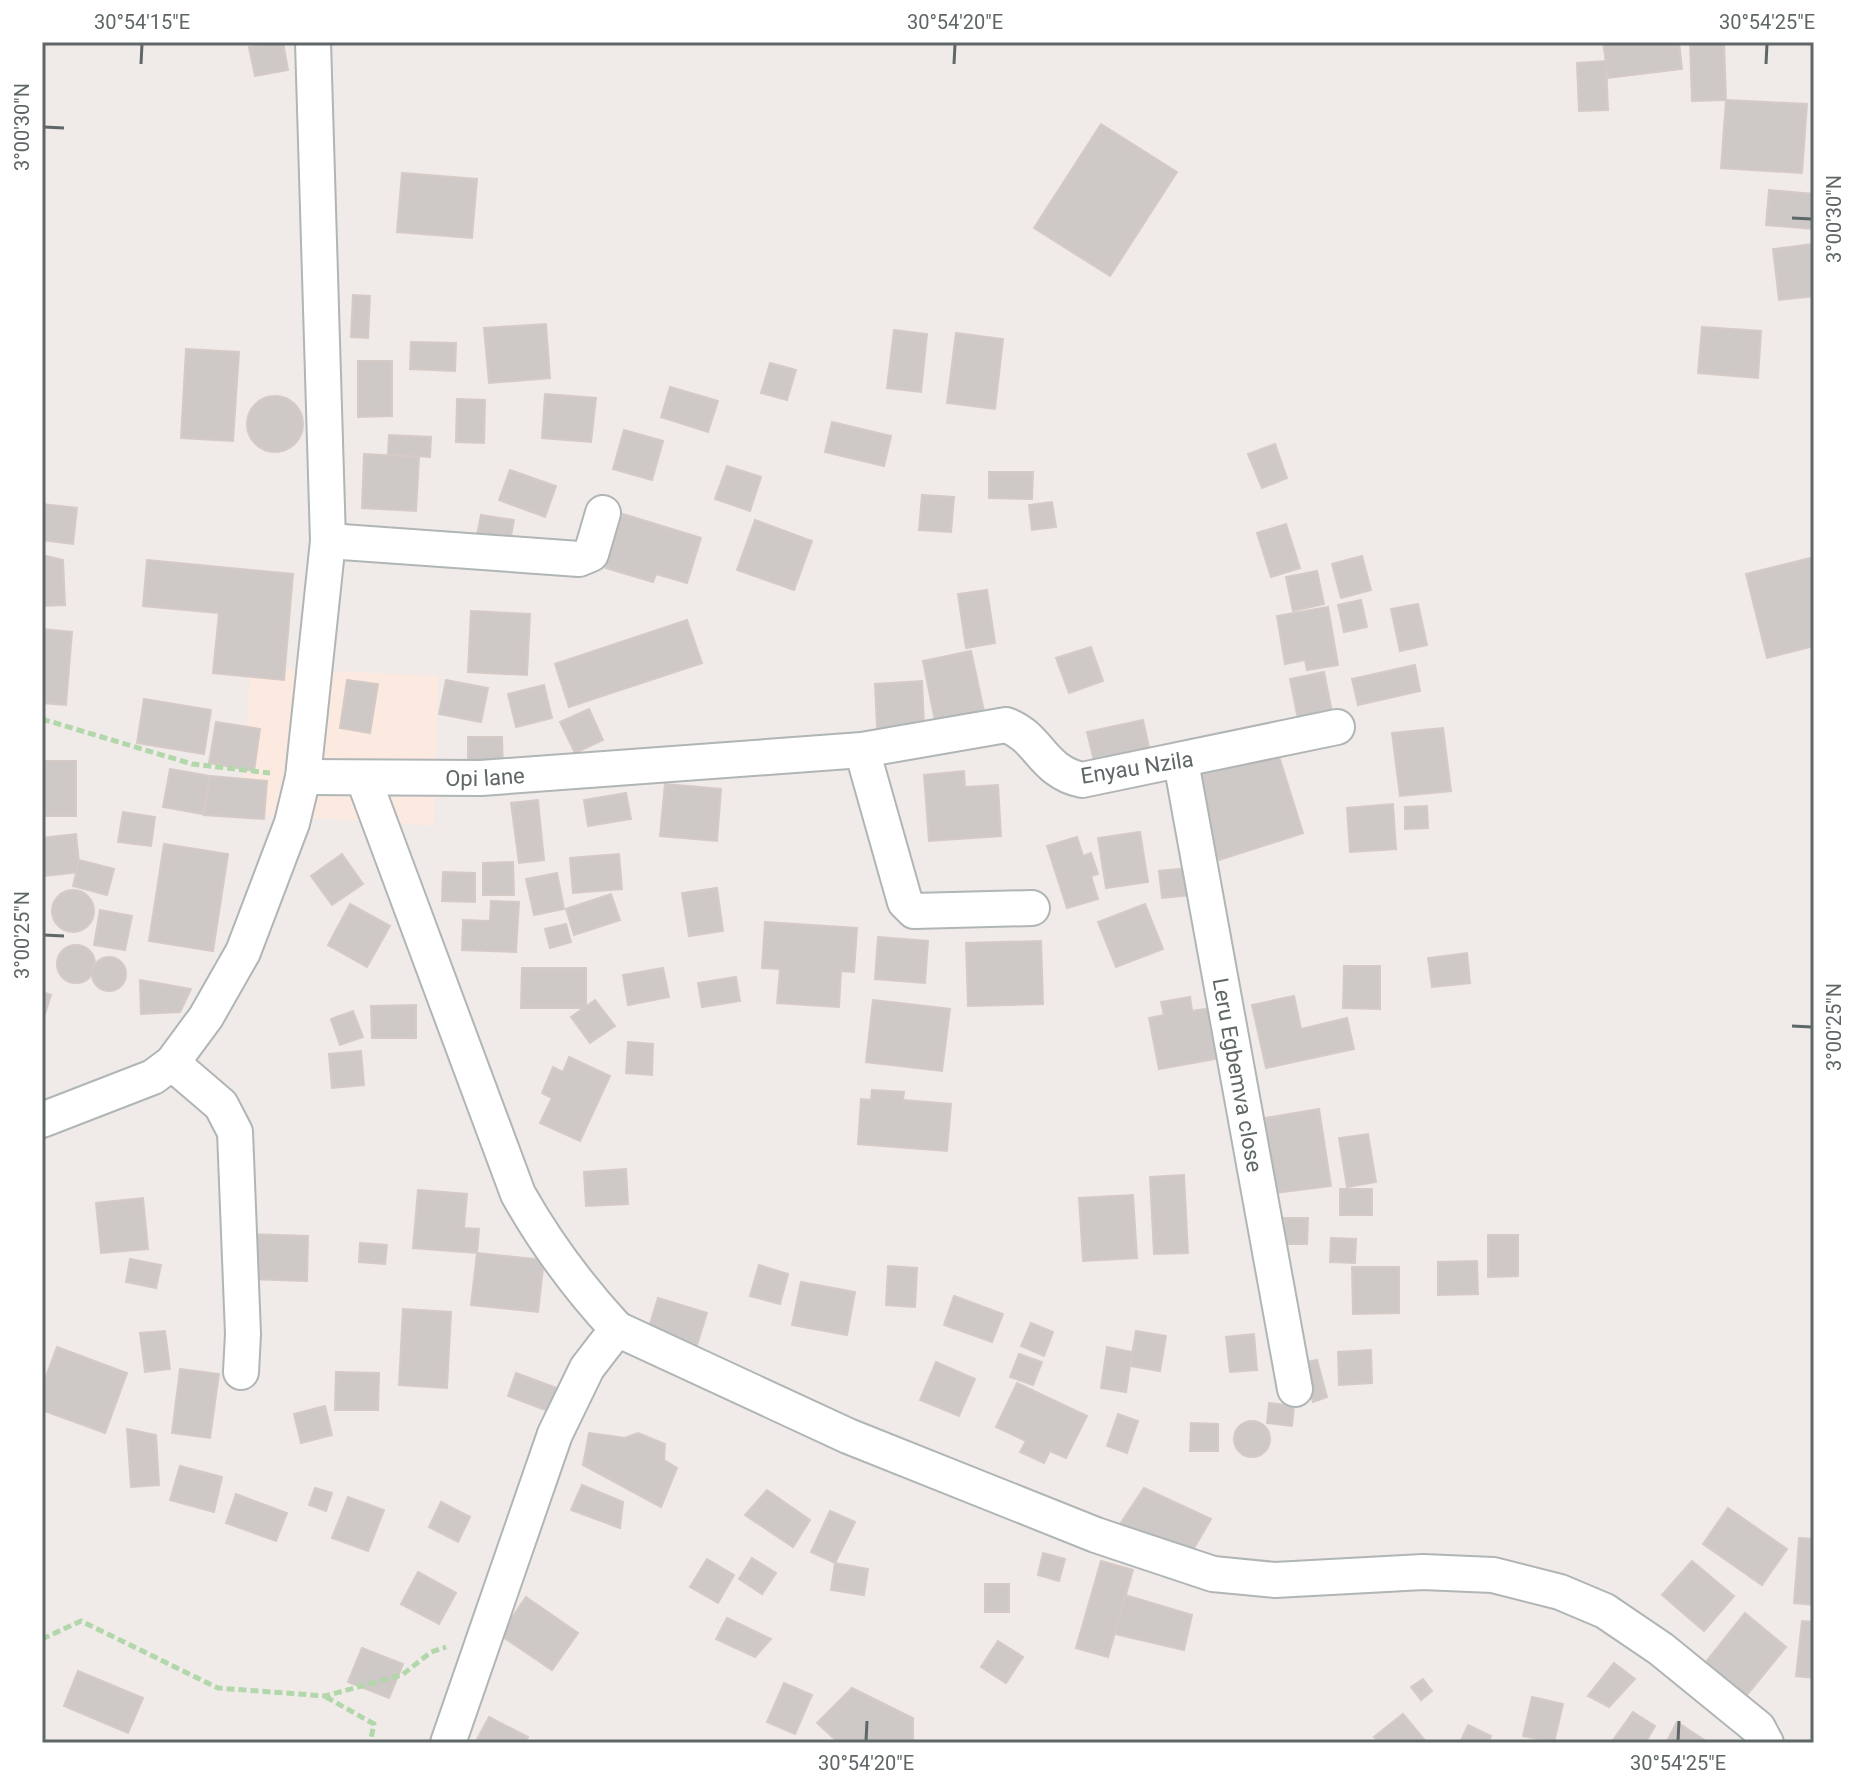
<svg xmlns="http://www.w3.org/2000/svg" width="1856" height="1785" viewBox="0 0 1856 1785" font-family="Roboto,sans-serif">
<rect width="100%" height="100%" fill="#f0ebe8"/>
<path fill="#fceae1" d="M251 667 438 676 434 826 240 813Z"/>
<g fill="#cec8c6" stroke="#d5cac6" stroke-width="2">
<path d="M283 42 288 70 255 76 249 47Z"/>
<path d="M1603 42H1679L1682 69 1608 78Z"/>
<path d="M1690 42H1724L1726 100 1692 101Z"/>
<path d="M1606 61 1608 110 1579 111 1577 63Z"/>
<path d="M1726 100 1807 104 1802 173 1721 168Z"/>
<path d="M1101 124 1177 172 1110 276 1034 228Z"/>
<path d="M402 173 477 179 472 238 397 232Z"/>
<path d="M1769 190 1814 194V229L1766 225Z"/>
<path d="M1814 244V296L1779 300 1773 249Z"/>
<path d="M353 295 370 296 368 338 351 337Z"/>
<path d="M546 324 550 378 489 383 484 328Z"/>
<path d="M1702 327 1761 331 1758 378 1698 373Z"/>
<path d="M894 330 927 334 921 392 887 388Z"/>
<path d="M956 333 1003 339 995 409 947 403Z"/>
<path d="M411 342 456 343 455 371 410 369Z"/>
<path d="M186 349 239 352 233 441 181 438Z"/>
<path d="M358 361H392V416L358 417Z"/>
<path d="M770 363 796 370 787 400 761 393Z"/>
<path d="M670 387 718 401 708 432 661 417Z"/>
<path d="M545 394 596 398 591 442 542 438Z"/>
<circle cx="275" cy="424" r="28"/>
<path d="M457 399 485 400 484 443 456 442Z"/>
<path d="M832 422 891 436 884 466 825 452Z"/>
<path d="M624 430 663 441 652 480 613 469Z"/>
<path d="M389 435 431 437 430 457 388 454Z"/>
<path d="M1275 444 1287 478 1262 488 1248 454Z"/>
<path d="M364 454 419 457 416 511 362 508Z"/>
<path d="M727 466 761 477 750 511 715 499Z"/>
<path d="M510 470 556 486 545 517 499 500Z"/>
<path d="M989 472H1033L1032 499 989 498Z"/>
<path d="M922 495 954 497 951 532 919 530Z"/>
<path d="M1052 502 1056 527 1032 530 1029 505Z"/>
<path d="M42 504 77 508 73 544 42 540Z"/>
<path d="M623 514 701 538 687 583 656 574 653 582 606 568Z"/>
<path d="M481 515 514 520 508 551 475 546Z"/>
<path d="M755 520 812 541 794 590 737 570Z"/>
<path d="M1286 524 1300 568 1271 577 1257 533Z"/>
<path d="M42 555 63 560 65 605 42 606Z"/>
<path d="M1362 556 1371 590 1341 598 1332 564Z"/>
<path d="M1814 557V646L1767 658 1746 574Z"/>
<path d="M147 560 293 574 284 680 213 673 219 613 143 606Z"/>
<path d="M1317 571 1324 604 1293 611 1286 577Z"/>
<path d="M987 590 995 643 966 648 958 594Z"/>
<path d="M1361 600 1367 627 1344 632 1338 605Z"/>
<path d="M1418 604 1427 645 1400 651 1391 609Z"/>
<path d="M1328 607 1338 665 1307 670 1305 660 1285 664 1277 616Z"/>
<path d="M471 611 530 614 527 675 468 672Z"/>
<path d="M687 620 702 663 569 707 555 664Z"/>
<path d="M42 629 72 632 66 705 42 703Z"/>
<path d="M1091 647 1103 681 1069 693 1056 658Z"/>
<path d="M971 651 985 716 936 726 923 661Z"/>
<path d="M1415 665 1420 691 1358 705 1352 679Z"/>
<path d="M1324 672 1332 712 1298 719 1290 679Z"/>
<path d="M347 680 378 684 370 733 340 728Z"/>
<path d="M446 680 488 688 481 722 439 714Z"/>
<path d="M922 681 924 725 877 728 875 684Z"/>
<path d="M544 685 552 718 516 727 508 694Z"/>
<path d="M144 699 211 710 204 754 137 743Z"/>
<path d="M589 709 603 740 575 753 560 722Z"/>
<path d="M1143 720 1151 756 1096 769 1087 732Z"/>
<path d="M216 722 260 729 254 771 209 763Z"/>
<path d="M1443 728 1451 791 1400 796 1392 733Z"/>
<path d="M468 737H502L503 771H468Z"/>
<path d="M1277 750 1303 833 1219 860 1192 777Z"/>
<rect x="42" y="761" width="34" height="55"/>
<path d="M170 769 210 776 203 814 163 807Z"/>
<path d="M964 771 965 787 998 785 1001 836 929 841 924 775Z"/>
<path d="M210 776 267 781 264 819 204 815Z"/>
<path d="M665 784 721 789 717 841 660 836Z"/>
<path d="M626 793 631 819 588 826 584 800Z"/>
<path d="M538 800 544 860 519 863 511 803Z"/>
<path d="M1393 804 1396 849 1350 852 1347 808Z"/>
<path d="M1427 806 1428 828 1405 829V807Z"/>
<path d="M123 812 155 817 151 846 118 842Z"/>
<path d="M1140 832 1148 882 1106 888 1098 838Z"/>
<path d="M76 834 80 872 44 876 42 838Z"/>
<path d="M1077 837 1083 856 1091 853 1098 874 1091 876 1098 899 1067 908 1047 846Z"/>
<path d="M164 844 228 854 213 951 149 941Z"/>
<path d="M342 854 363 884 332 905 311 876Z"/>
<path d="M619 854 622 889 573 893 570 858Z"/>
<path d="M79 860 114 869 107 895 73 886Z"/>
<path d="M513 862 514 895H483V863Z"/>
<path d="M1187 868 1190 895 1162 898 1159 871Z"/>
<path d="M443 872 475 873V902L442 901Z"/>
<path d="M557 873 564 909 534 915 526 879Z"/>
<path d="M717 888 723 931 689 936 682 893Z"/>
<circle cx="73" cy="911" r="21"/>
<path d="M611 894 620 920 574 935 566 909Z"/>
<path d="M491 901 519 902 516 952 462 950 463 920 490 921Z"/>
<path d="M350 904 390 926 367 967 328 945Z"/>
<path d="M1145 904 1163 949 1116 967 1098 922Z"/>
<path d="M100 910 132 916 125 950 94 945Z"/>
<path d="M765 922 857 928 854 972 841 971 839 1007 777 1003 780 969 762 968Z"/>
<path d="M566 924 571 942 550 948 545 929Z"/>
<path d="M878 937 928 941 925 983 875 979Z"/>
<path d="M1041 941 1043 1004 968 1006 966 943Z"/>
<circle cx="76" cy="964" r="19"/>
<path d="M1467 953 1470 983 1432 987 1428 958Z"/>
<circle cx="109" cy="974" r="17"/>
<path d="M1344 966H1380V1009L1343 1008Z"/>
<path d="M522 968H586V1008H521Z"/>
<path d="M663 968 669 997 628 1005 623 975Z"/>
<path d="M736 977 740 1001 702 1007 698 983Z"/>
<path d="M140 980 191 989 180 1012 141 1014Z"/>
<path d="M42 992 51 995 42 1023Z"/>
<path d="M1294 996 1301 1029 1347 1018 1354 1049 1266 1068 1252 1005Z"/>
<path d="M1190 997 1192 1011 1212 1008 1221 1058 1159 1069 1149 1018 1164 1015 1161 1002Z"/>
<path d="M595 1000 615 1026 590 1043 571 1017Z"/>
<path d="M873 1000 950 1009 942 1071 866 1062Z"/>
<path d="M416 1005V1038H372L371 1006Z"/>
<path d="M353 1011 363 1037 340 1045 331 1019Z"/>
<path d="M628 1042 653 1044 652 1075 626 1073Z"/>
<path d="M361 1051 364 1085 332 1088 329 1054Z"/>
<path d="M569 1057 610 1076 580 1141 540 1123 552 1098 542 1093 553 1067 563 1072Z"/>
<path d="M872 1090 904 1092 903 1100 951 1104 947 1151 858 1144 861 1099 871 1100Z"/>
<path d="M1319 1109 1331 1186 1276 1193 1265 1118Z"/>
<path d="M1368 1134 1376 1182 1347 1187 1339 1138Z"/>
<path d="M626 1169 628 1204 586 1206 584 1172Z"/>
<path d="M1184 1175 1188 1253 1154 1254 1150 1177Z"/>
<rect x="1340" y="1189" width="32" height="26"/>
<path d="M418 1190 467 1194 464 1228 479 1229 477 1253 413 1248Z"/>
<path d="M1133 1195 1137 1258 1083 1261 1079 1198Z"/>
<path d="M143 1198 148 1249 101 1253 96 1203Z"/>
<path d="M1284 1218H1308L1307 1244H1284Z"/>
<path d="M247 1234 308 1236 307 1281 246 1279Z"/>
<path d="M1488 1235H1518V1276L1488 1277Z"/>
<path d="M1331 1238 1356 1239 1355 1263 1330 1262Z"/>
<path d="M360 1243 387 1245 385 1264 359 1262Z"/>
<path d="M477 1253 544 1260 538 1312 471 1305Z"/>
<path d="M130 1259 161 1265 156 1288 126 1282Z"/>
<path d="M1477 1261 1478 1294 1438 1295V1262Z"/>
<path d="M759 1265 788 1274 780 1304 750 1296Z"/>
<path d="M888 1266 917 1268 915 1307 886 1305Z"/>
<path d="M1352 1267H1399V1313L1353 1314Z"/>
<path d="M801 1282 855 1292 847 1335 792 1325Z"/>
<path d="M954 1296 1003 1314 992 1342 944 1325Z"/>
<path d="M658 1298 707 1313 696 1348 647 1333Z"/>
<path d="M403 1309 451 1312 447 1388 399 1385Z"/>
<path d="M1031 1323 1053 1332 1044 1356 1021 1346Z"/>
<path d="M165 1331 170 1369 145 1372 140 1333Z"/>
<path d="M1136 1331 1166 1336 1160 1371 1130 1366Z"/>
<path d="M1254 1334 1257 1370 1230 1372 1226 1337Z"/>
<path d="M57 1347 127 1373 105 1433 42 1410V1387Z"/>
<path d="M1107 1347 1132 1352 1126 1392 1101 1388Z"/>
<path d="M1371 1350 1372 1383 1339 1385 1338 1352Z"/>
<path d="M1019 1354 1042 1362 1033 1385 1010 1377Z"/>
<path d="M1317 1360 1327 1397 1313 1402 1301 1363Z"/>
<path d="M936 1362 975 1379 959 1416 920 1400Z"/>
<path d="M180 1369 219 1374 210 1438 172 1433Z"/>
<path d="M336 1372 379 1373 378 1410H335Z"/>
<path d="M516 1373 557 1388 548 1411 508 1396Z"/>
<path d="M1017 1383 1087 1416 1066 1458 1050 1451 1044 1463 1020 1452 1026 1441 996 1427Z"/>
<path d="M1269 1403 1294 1406 1292 1426 1267 1423Z"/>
<path d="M325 1406 332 1435 301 1443 294 1414Z"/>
<path d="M1118 1414 1138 1421 1127 1453 1107 1446Z"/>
<circle cx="1252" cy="1439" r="18"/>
<path d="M1191 1423 1218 1424V1451H1190Z"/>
<path d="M127 1429 156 1435 159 1485 131 1487Z"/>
<path d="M589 1433 625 1438 638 1433 665 1444 664 1460 677 1468 661 1507 583 1465Z"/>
<path d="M180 1466 222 1477 214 1512 170 1500Z"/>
<path d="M582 1485 623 1502 620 1528 571 1510Z"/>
<path d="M315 1488 332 1493 326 1511 309 1505Z"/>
<path d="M1144 1488 1211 1519 1190 1555 1120 1524Z"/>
<path d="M767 1490 810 1520 793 1547 745 1515Z"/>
<path d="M236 1494 287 1513 276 1541 226 1523Z"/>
<path d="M348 1497 384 1510 368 1551 332 1538Z"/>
<path d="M441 1502 470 1517 458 1542 429 1527Z"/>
<path d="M1728 1508 1787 1549 1762 1585 1703 1544Z"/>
<path d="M830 1511 855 1522 835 1563 811 1552Z"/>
<path d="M1799 1538 1814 1539V1605L1794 1603Z"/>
<path d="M1043 1553 1065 1559 1059 1581 1038 1575Z"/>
<path d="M752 1558 776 1573 762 1594 739 1579Z"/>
<path d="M707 1559 734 1575 718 1603 690 1587Z"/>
<path d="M1101 1561 1133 1570 1108 1657 1076 1648Z"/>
<path d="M1692 1561 1734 1596 1704 1631 1662 1595Z"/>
<path d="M835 1563 868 1569 864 1595 831 1590Z"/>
<path d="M418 1572 456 1593 439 1624 401 1604Z"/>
<rect x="985" y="1584" width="24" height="28"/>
<path d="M1125 1595 1192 1615 1184 1650 1115 1634Z"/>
<path d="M526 1597 578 1633 552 1670 500 1635Z"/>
<path d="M1745 1613 1786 1647 1746 1696 1705 1663Z"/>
<path d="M727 1618 771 1639 755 1657 716 1639Z"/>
<path d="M1802 1621 1814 1622V1678L1796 1676Z"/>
<path d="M998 1641 1023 1657 1006 1683 981 1667Z"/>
<path d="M362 1648 403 1664 389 1698 348 1682Z"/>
<path d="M1614 1663 1635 1679 1609 1707 1588 1696Z"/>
<path d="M78 1671 143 1698 128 1733 64 1706Z"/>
<path d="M1423 1679 1432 1691 1421 1700 1411 1687Z"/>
<path d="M784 1683 812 1695 795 1734 767 1722Z"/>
<path d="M852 1688 913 1718V1743H839L817 1723Z"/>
<path d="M1532 1697 1563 1704 1554 1742 1523 1736Z"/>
<path d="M1633 1712 1655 1726 1645 1743H1611Z"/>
<path d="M1403 1714 1427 1743H1379L1374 1737Z"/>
<path d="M489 1717 528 1737 524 1743H475Z"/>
<path d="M1677 1722 1709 1743H1666Z"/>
<path d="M1468 1725 1491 1736 1488 1743H1460Z"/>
</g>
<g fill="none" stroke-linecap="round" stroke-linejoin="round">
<g stroke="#b0b5b6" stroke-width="38">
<g id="minor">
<path d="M328 541 579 559 591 554 603 513"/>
<path d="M862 750 905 902 914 911 1032 908"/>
<path id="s1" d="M1181 762 1295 1389"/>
<path id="s2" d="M303 777 481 778 862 750 1006 725C1040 737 1041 771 1082 780L1337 727"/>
<path d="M364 780 518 1194C545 1242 579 1288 617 1329L587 1368 555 1434 448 1743"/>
<path d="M172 1063 221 1105 235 1132 243 1334 241 1372"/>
<path d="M42 1120 153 1077 172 1063 206 1017 243 952 292 823 303 777 328 541 313 42"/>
<path d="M617 1329 848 1436 1096 1535 1213 1574 1275 1580 1423 1572 1493 1575 1560 1592 1605 1611 1661 1649 1758 1728 1766 1743"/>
</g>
</g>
<g stroke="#b1d7aa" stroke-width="5" stroke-dasharray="8 4" stroke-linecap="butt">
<path d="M42 719 192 764 270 773"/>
<path d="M42 1639 81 1621 218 1688 325 1696 402 1675 431 1652 446 1647"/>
<path d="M326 1697 374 1724 370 1743"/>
</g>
<use href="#minor" stroke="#fff" stroke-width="34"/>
</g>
<path fill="none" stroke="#5f6667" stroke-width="3" d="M141 64 142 44M954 64 955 44M1766 64 1767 44M44 127 64 128M1792 218 1812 219M44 935 64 936M1792 1026 1812 1027M866 1741 867 1721M1678 1741 1679 1721"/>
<g text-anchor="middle" stroke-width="6" stroke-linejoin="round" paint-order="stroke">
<g font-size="22" fill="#5f6667" stroke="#fff">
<text transform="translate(1137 767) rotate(-9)" y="8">Enyau Nzila</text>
<text dy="8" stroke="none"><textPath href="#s2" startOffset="182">Opi lane</textPath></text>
<text dy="8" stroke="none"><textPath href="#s1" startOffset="318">Leru Egbemva close</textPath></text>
</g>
</g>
<rect width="1856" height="1785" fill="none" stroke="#ffffff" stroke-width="88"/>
<rect x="44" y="44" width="1768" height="1697" fill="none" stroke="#5f6667" stroke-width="3"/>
<g font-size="20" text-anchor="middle" fill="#5f6667">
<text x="142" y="29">30°54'15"E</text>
<text x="955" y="29">30°54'20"E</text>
<text x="1767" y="29">30°54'25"E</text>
<text transform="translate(22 127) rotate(-90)" y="7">3°00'30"N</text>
<text transform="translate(1834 219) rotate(-90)" y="7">3°00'30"N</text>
<text transform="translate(22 935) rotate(-90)" y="7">3°00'25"N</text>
<text transform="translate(1834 1027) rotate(-90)" y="7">3°00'25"N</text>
<text x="866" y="1770">30°54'20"E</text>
<text x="1678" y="1770">30°54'25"E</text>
</g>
</svg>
